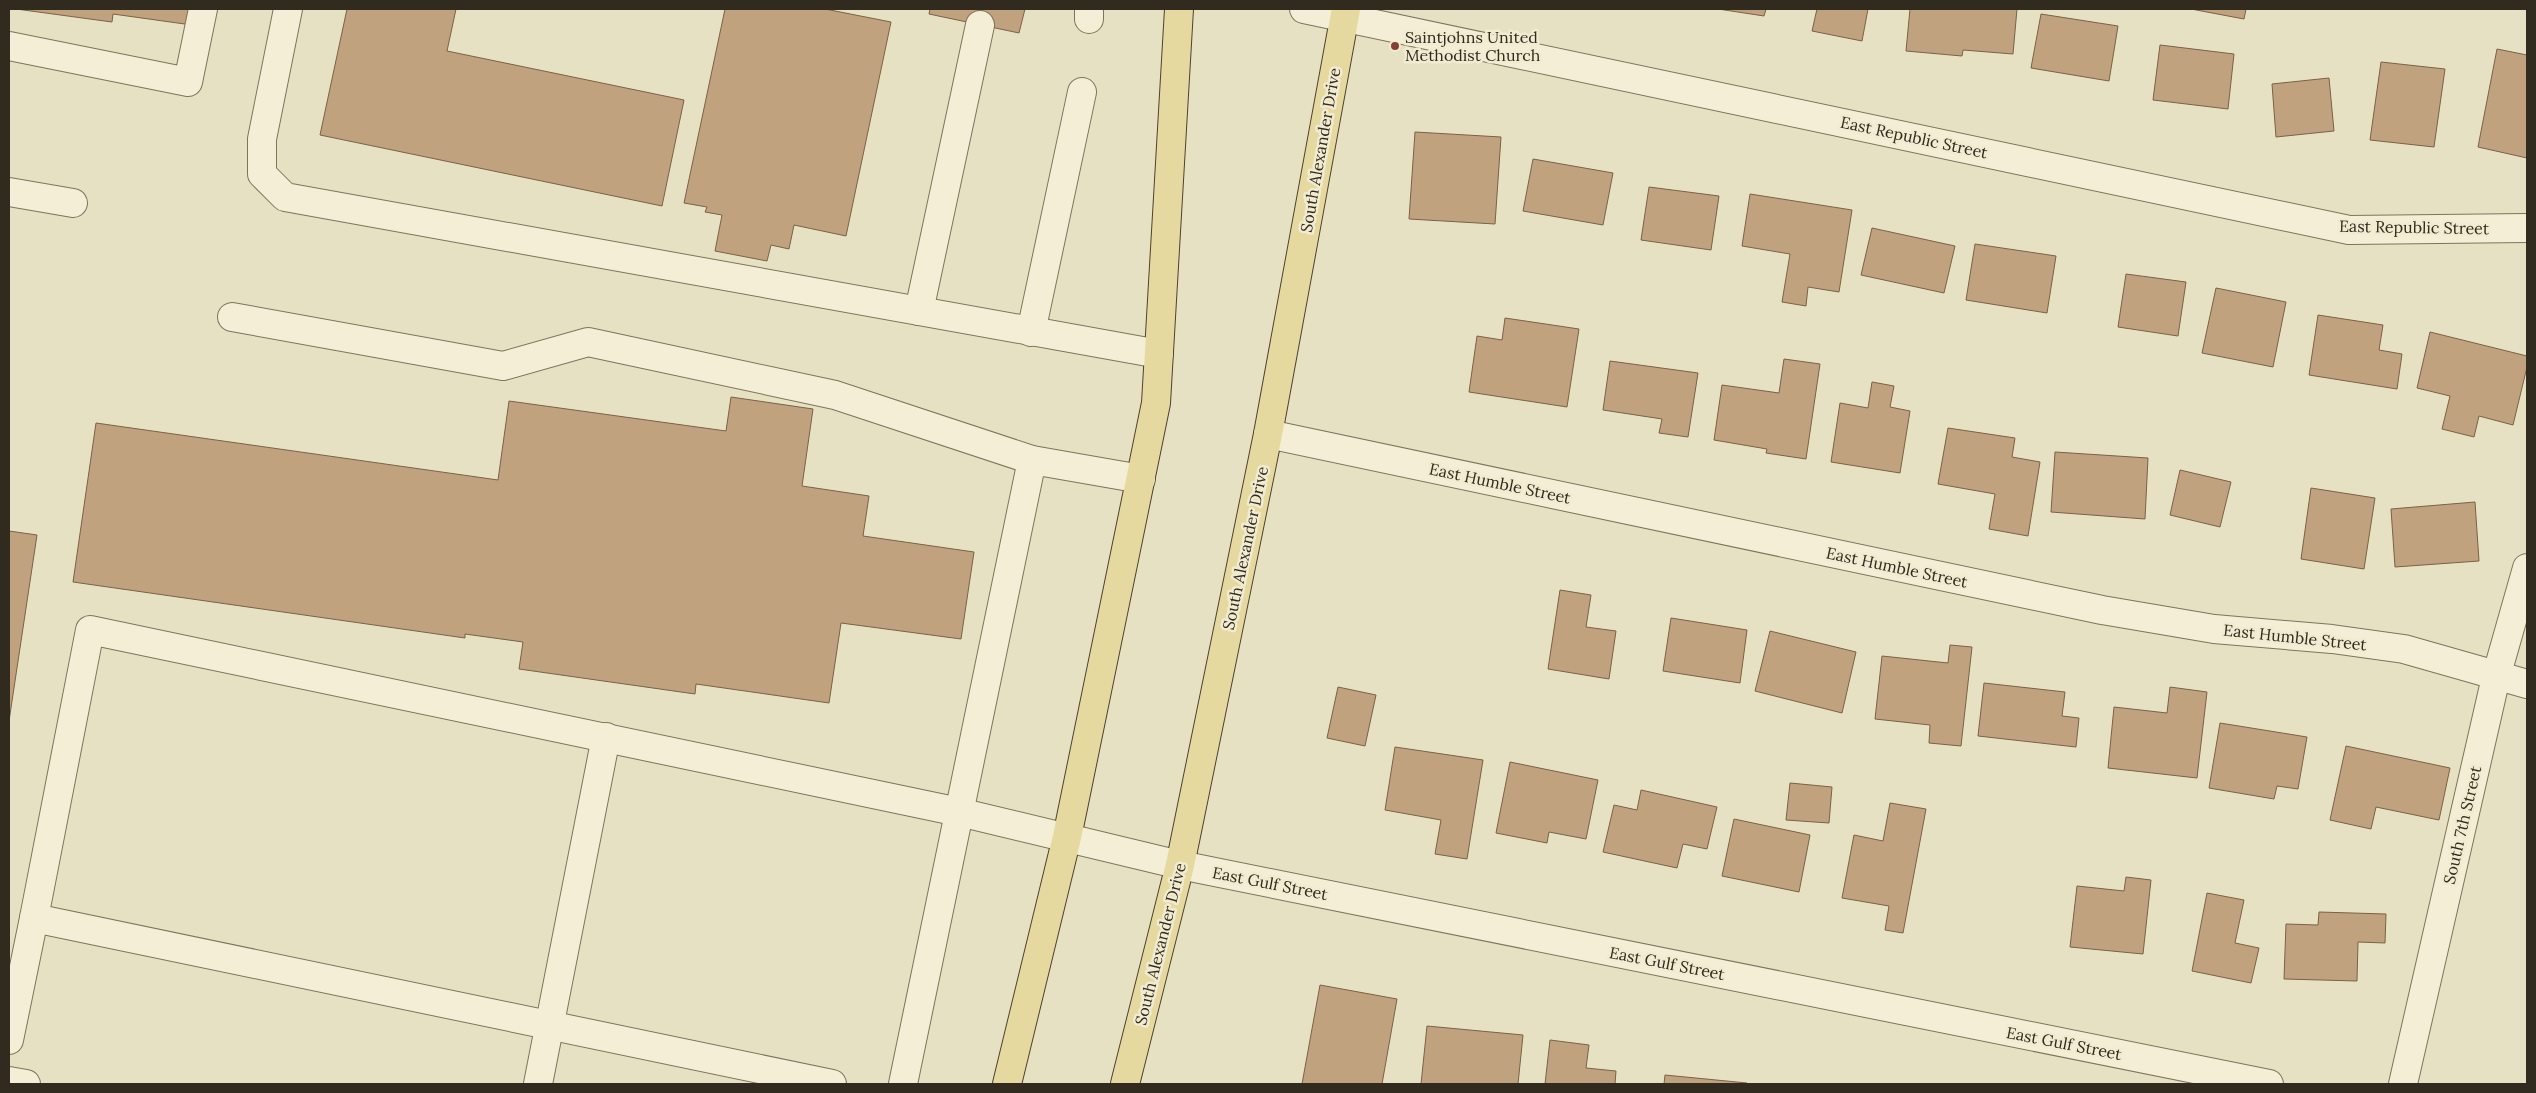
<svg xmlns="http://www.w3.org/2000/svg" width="2536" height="1093" viewBox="0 0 2536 1093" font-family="Lora,serif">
<rect width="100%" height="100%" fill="#e7e1c3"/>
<g fill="#c0a27e" stroke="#7b6145">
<path d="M16 9H201L199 26 113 14 112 22Z"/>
<path d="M347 9H456L447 51 684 100 662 206 320 135Z"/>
<path d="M725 9H825L891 22 846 236 794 225 789 249 771 245 767 261 715 251 722 215 705 212 707 207 684 203Z"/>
<path d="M930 9H1025L1019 33 929 14Z"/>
<path d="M1718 9H1766L1764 16Z"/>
<path d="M1817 9H1868L1862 41 1812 31Z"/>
<path d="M1910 9H2017L2013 54 1963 50 1962 56 1906 51Z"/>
<path d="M2191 9H2246L2244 19Z"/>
<path d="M2041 14 2118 26 2109 81 2031 68Z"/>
<path d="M2160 45 2234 54 2228 109 2153 100Z"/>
<path d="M2497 49 2527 55V158L2478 147Z"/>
<path d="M2381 62 2445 69 2434 147 2370 140Z"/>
<path d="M2329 78 2334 131 2276 137 2272 84Z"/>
<path d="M1415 132 1501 137 1495 224 1409 219Z"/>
<path d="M1533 159 1613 173 1603 225 1523 211Z"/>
<path d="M1649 187 1719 196 1711 250 1641 240Z"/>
<path d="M1750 194 1852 210 1839 292 1808 287 1806 306 1782 302 1790 254 1742 246Z"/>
<path d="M1872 228 1955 246 1944 293 1861 275Z"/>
<path d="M1975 244 2056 256 2047 313 1966 300Z"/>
<path d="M2126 274 2186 282 2178 336 2118 327Z"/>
<path d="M2216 288 2286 302 2273 367 2202 353Z"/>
<path d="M2318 315 2383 325 2379 350 2402 354 2397 389 2309 375Z"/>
<path d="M1505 318 1579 329 1567 407 1469 392 1477 336 1502 340Z"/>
<path d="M2430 332 2527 356V367L2513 425 2479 416 2474 437 2442 429 2450 396 2417 388Z"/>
<path d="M1784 359 1820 364 1806 459 1766 453 1767 449 1714 440 1722 385 1779 393Z"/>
<path d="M1610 361 1698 373 1688 437 1659 433 1662 419 1603 410Z"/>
<path d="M1872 382 1894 386 1890 407 1910 411 1900 473 1831 462 1840 403 1868 408Z"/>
<path d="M731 397 813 409 802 486 869 496 863 536 974 552 961 639 841 623 829 703 696 684 695 694 519 669 523 642 465 634V638L73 582 96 423 498 480 509 401 726 431Z"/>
<path d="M1948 428 2015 438 2012 457 2040 462 2028 536 1989 529 1995 494 1938 484Z"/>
<path d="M2055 452 2148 458 2145 519 2051 512Z"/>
<path d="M2180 470 2231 482 2220 527 2170 515Z"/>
<path d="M2311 488 2375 498 2364 569 2301 559Z"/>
<path d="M2475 502 2479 561 2395 567 2391 509Z"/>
<path d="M9 531 37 535 9 721Z"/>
<path d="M1560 590 1591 595 1586 627 1616 631 1609 679 1548 669Z"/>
<path d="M1671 618 1747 630 1740 683 1663 671Z"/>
<path d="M1770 631 1856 652 1842 713 1755 691Z"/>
<path d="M1950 645 1972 647 1961 746 1929 743 1930 725 1875 719 1882 656 1948 663Z"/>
<path d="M1984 683 2065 692 2062 716 2079 718 2076 747 1978 736Z"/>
<path d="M1338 687 1376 695 1365 746 1327 738Z"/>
<path d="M2170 687 2207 692 2197 778 2108 768 2114 707 2167 713Z"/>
<path d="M2220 723 2307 737 2298 789 2277 786 2274 799 2209 788Z"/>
<path d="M2346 746 2450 768 2439 820 2376 807 2371 829 2330 820Z"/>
<path d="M1395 747 1483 760 1467 859 1435 854 1441 820 1385 810Z"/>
<path d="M1510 762 1598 780 1586 839 1549 832 1547 843 1496 833Z"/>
<path d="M1790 783 1832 787 1829 823 1786 820Z"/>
<path d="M1641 790 1717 807 1707 849 1683 844 1677 868 1603 852 1614 805 1637 810Z"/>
<path d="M1890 803 1926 809 1903 933 1885 930 1889 906 1842 898 1854 835 1883 841Z"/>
<path d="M1734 819 1810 835 1799 892 1722 876Z"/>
<path d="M2126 877 2151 880 2143 954 2070 947 2077 886 2124 891Z"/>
<path d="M2207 893 2244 900 2235 943 2259 948 2251 983 2192 971Z"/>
<path d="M2319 912 2386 914 2385 943 2358 942 2357 981 2284 979 2286 924 2318 925Z"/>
<path d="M1320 985 1397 999 1382 1084H1302Z"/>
<path d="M1427 1026 1523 1035 1518 1084H1421Z"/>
<path d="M1550 1040 1589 1045 1586 1068 1616 1071 1615 1084H1545Z"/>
<path d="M1665 1075 1747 1083 1746 1084H1664Z"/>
</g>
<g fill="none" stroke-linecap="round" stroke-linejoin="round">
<g stroke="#7f735c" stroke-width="30">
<g id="minor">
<path d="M288 9 262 139V174L285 197 1159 354"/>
<path d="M1304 9 2349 230 2527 228"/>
<path d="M1089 19V9"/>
<path d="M9 46 188 82 203 9"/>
<path d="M9 192 73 203"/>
<path d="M919 311 980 25"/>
<path d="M232 317 503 366 588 342 835 395 1032 460"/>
<path d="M1031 332 1082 92"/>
<path d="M1268 434 2102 610 2214 629 2332 639 2404 649 2527 684"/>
<path d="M34 918 90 630 959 812 1180 865 2269 1084"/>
<path d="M9 1040 34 918 832 1084"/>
<path d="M9 1081 26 1084"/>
<path d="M538 1084 606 737"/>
<path d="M903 1084 1032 460 1141 479"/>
<path d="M2403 1084 2496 677 2527 568"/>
</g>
</g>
<g stroke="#4d4130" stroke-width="30">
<g id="major">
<path d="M1007 1084 1067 837 1156 403 1179 9"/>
<path d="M1125 1084 1180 865 1268 434 1346 9"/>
</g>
</g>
<use href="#minor" stroke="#f3eed5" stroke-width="28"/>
<use href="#major" stroke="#e6d99f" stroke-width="28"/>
</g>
<circle fill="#863e34" stroke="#f0ebd1" stroke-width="2" cx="1395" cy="46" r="5"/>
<g text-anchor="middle" stroke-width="5" stroke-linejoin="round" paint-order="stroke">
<g font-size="16" fill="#312a1e" stroke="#f0ebd1" text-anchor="start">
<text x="1405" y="43">Saintjohns United<tspan x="1405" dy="18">Methodist Church</tspan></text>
</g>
<g font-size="16" fill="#312a1e" stroke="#f0ebd1">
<text transform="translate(1914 137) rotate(12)" y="6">East Republic Street</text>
<text transform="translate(1320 150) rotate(-80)" y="6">South Alexander Drive</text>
<text transform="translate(2414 227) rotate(1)" y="6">East Republic Street</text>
<text transform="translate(1500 483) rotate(12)" y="6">East Humble Street</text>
<text transform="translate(1245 548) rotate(-78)" y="6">South Alexander Drive</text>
<text transform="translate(1897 567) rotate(12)" y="6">East Humble Street</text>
<text transform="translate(2295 637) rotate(6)" y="6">East Humble Street</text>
<text transform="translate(2462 825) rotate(-77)" y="6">South 7th Street</text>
<text transform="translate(1270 883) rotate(11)" y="6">East Gulf Street</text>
<text transform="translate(1160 944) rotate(-76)" y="6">South Alexander Drive</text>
<text transform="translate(1667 963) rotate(11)" y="6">East Gulf Street</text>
<text transform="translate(2064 1043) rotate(11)" y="6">East Gulf Street</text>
</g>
</g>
<rect width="2536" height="1093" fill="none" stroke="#312a1e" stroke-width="20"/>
</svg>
